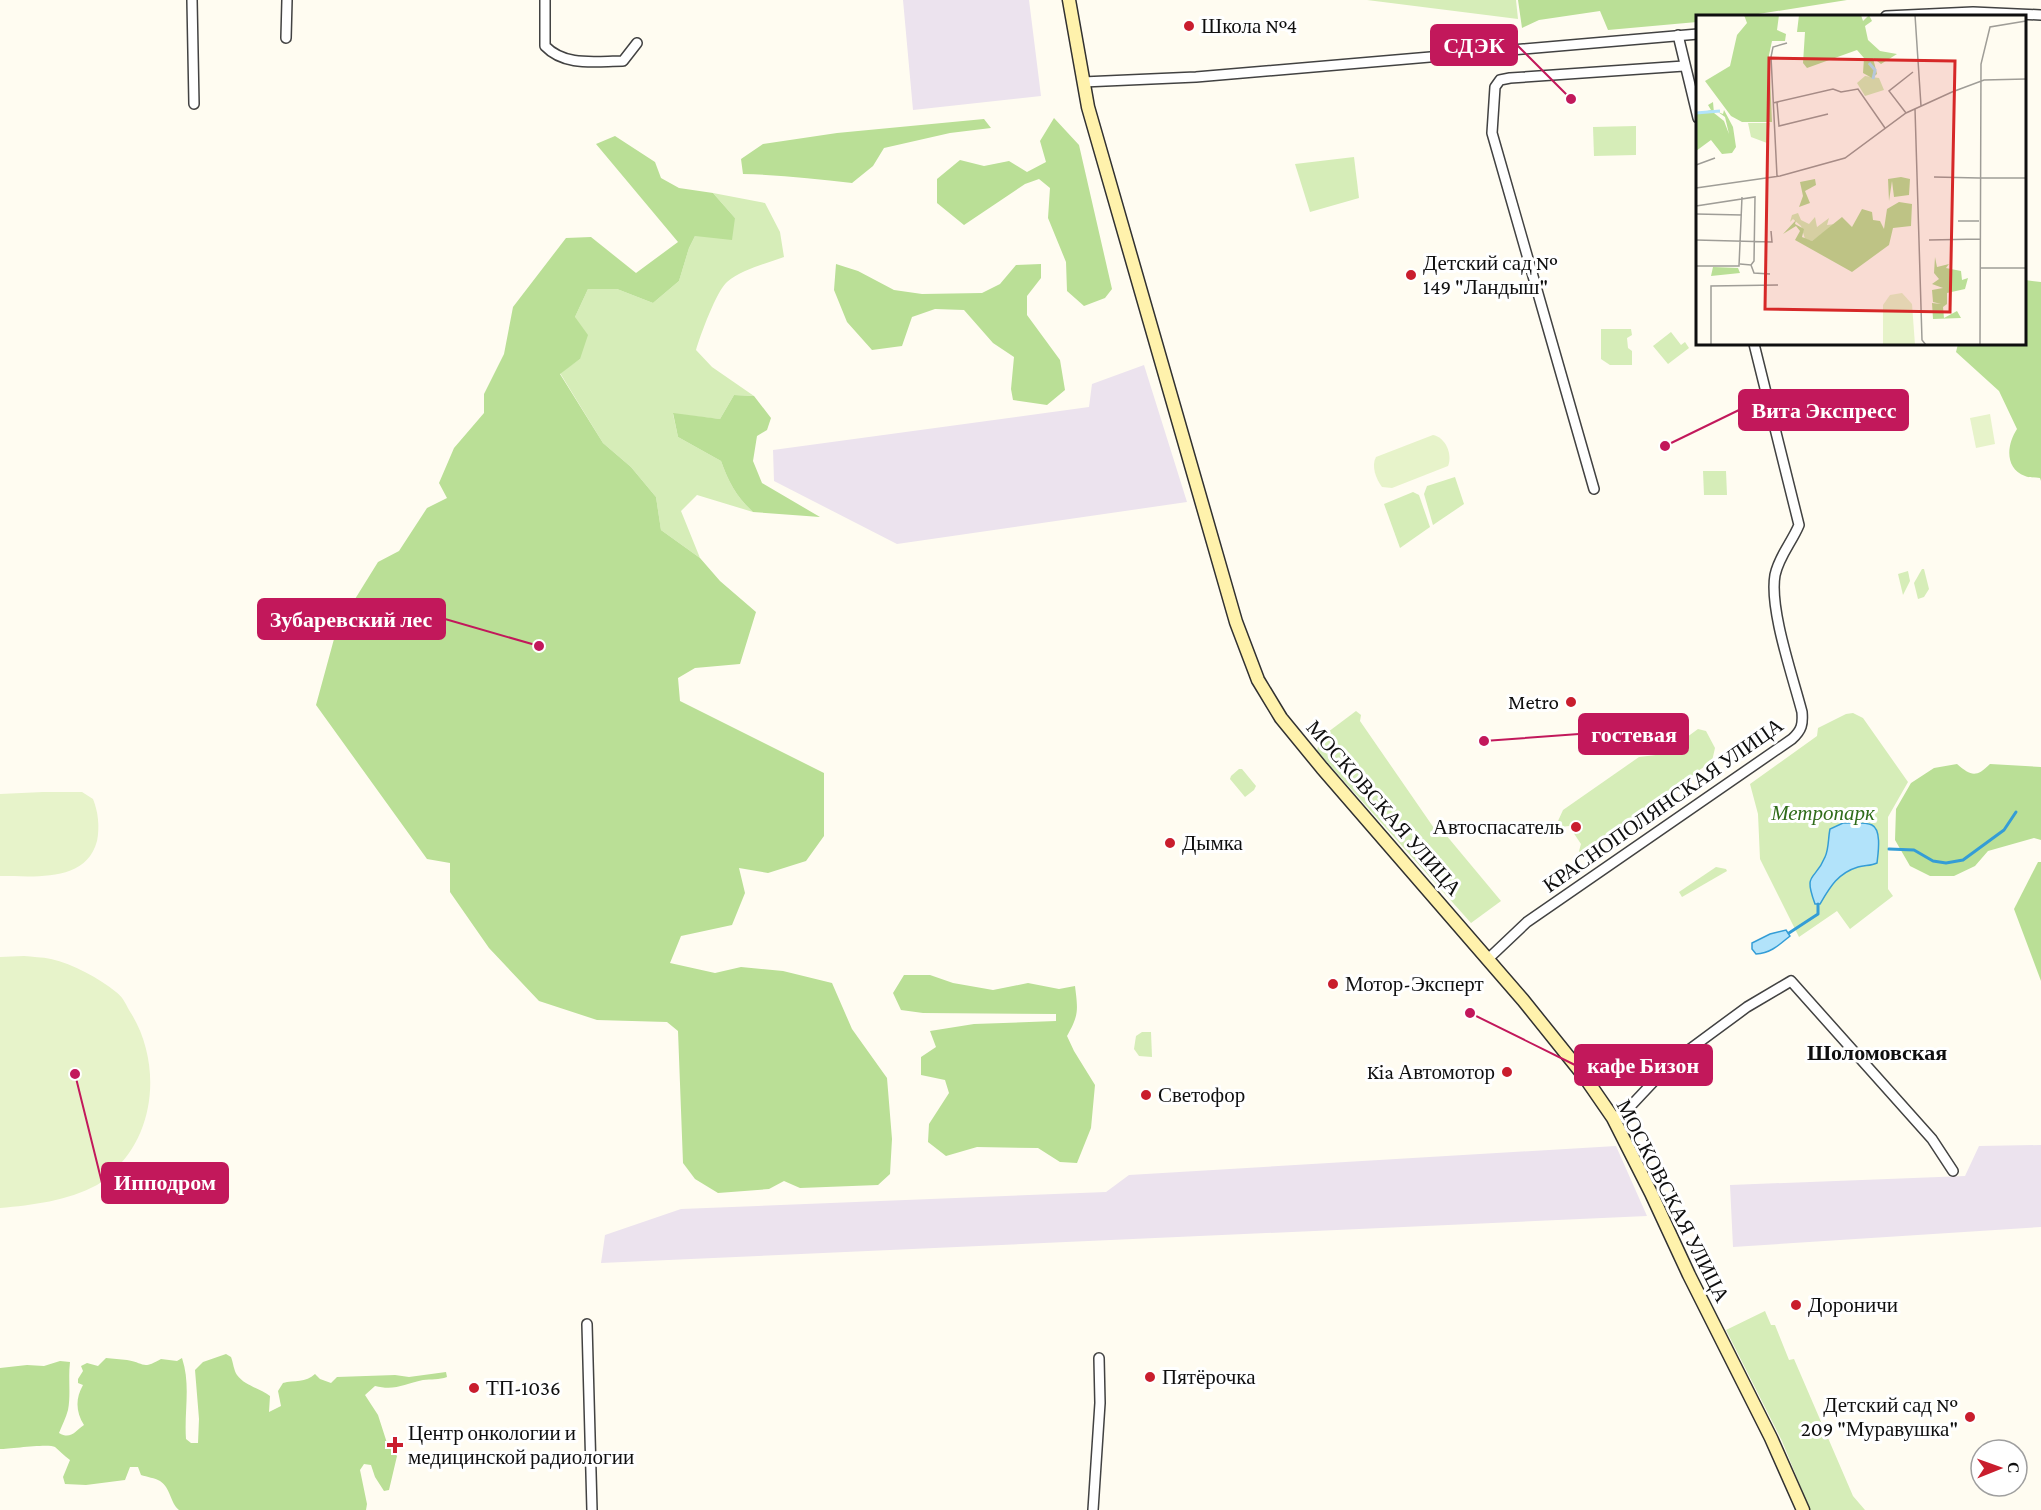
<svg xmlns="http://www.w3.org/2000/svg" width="2041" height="1510" viewBox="0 0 2041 1510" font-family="'Crimson Pro',serif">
<rect width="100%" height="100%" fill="#fffcf1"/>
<g fill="#ece3ee">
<path d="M903 0H1029L1041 96 913 110Z"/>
<path d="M1144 365 1187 502 897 544 774 481 773 450 1089 407 1092 384Z"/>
<path d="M2041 1145V1227L1733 1247 1730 1185 1965 1176 1979 1146Z"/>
<path d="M1616 1146 1647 1216 601 1263 605 1235 681 1209 1106 1192 1129 1175Z"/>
</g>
<g fill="#d6edb8">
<path d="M1367 0H1516L1518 19Z"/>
<path d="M1636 126V155L1594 156 1593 127Z"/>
<path d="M1354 157 1359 198 1310 212 1295 164Z"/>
<path d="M713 193 765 203 780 232 784 257C765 264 743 269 727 282 717 290 700 336 696 350L712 367 754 396 734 395 720 419 673 414 678 437 721 461C729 483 736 496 753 512L697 495 681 511 700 558 661 530 656 497 631 467 603 443 560 373 580 359 575 317 588 289H617L653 303 679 281 689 248 695 236 735 218Z"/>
<path d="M1601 329H1631L1632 335 1627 338 1628 348 1632 351V365H1610L1601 359Z"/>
<path d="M1671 332 1681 345 1685 342 1689 348 1668 364 1653 346Z"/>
<path d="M1703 471H1726L1727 495H1704Z"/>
<path d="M1455 477 1464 504 1433 525 1424 494 1427 486Z"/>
<path d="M1413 492 1419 495 1430 527 1400 548 1384 504Z"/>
<path d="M1922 569H1924L1929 589 1924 597 1918 599 1914 583Z"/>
<path d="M1908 571 1910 581 1903 595 1898 574Z"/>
<path d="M1356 711 1361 715 1360 721 1436 831 1441 829 1501 901 1471 923 1317 751 1320 738Z"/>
<path d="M1853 713 1863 718 1908 782 1888 817V889L1893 896 1850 929 1837 911 1799 937 1760 859 1758 814 1750 784 1817 736 1818 728 1846 714Z"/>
<path d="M1698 729 1706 731 1715 748 1712 761 1581 856 1579 851 1581 844 1569 826 1561 827 1558 821 1563 810 1639 757 1664 754Z"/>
<path d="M1239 769H1242L1256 786 1254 790 1245 797 1230 779 1231 776Z"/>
<path d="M1716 867 1726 869 1727 871 1682 897 1679 892Z"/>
<path d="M1142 1032H1151L1152 1057 1139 1056 1134 1049 1136 1036Z"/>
<path d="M1765 1311 1771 1325H1775L1789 1360 1794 1359 1853 1496 1865 1510H1810L1782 1441 1726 1330Z"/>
</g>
<g fill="#badf96">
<path d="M1518 0H1847L1746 16H1698L1697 22 1608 30 1600 11 1539 20 1522 28Z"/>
<path d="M1054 118 1079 145 1112 289 1105 298 1084 306 1067 291 1066 262 1048 218 1050 188 1039 179 1025 184 964 225 937 203V179L960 160 984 166 1009 161 1027 172 1046 162 1040 141Z"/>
<path d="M984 119 991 128 950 133 884 148 873 166 852 183C816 179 780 175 743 174L741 159 763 144 837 133Z"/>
<path d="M615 136 655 162 661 178 679 188 713 193 735 218 732 240 695 236 689 248 679 281 653 303 617 289H588L575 317 588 335 580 359 560 374 603 443 631 467 656 497 661 530 700 558 720 581 756 612 740 664 695 668 678 678 680 701 824 773V836L806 861 768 873 739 868 745 893 732 925 681 936 670 963 715 973 741 967 783 971 832 983 852 1029 887 1078 892 1139 890 1174 878 1185 800 1188 784 1181 769 1189 718 1193 695 1179 683 1163 678 1031 667 1022 597 1020 539 1001 489 948 450 892V863L427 859 316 705 337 628 378 562 399 551 427 508 447 498 439 483 454 448 484 413V394L504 354 513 307 566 238 591 237 636 273 678 242 596 144Z"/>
<path d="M836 264 858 271 894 290 922 294 982 293 1000 284 1016 265 1041 264V278L1027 296V315L1060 360 1065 390 1047 405 1013 400 1011 389 1014 357 993 343 964 310 935 309 912 317 902 346 872 350 847 322 834 290Z"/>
<path d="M2025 280 2041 282V481L2040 478C2035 477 2029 478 2025 476 2004 468 2007 444 2017 429L1999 391 1956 352 1958 344H2024Z"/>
<path d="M734 395 754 396 771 418 767 430 757 436 753 461 762 483 820 517 753 512C736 496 729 483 721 461L678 437 673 413 720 419Z"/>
<path d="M1957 764C1971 776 1976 778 1990 764L2041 767V840L2034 838 1988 851 1975 866 1954 876H1930L1910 866 1895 840 1896 809 1911 783 1934 768Z"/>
<path d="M2038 862H2041V981L2014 909Z"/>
<path d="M904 975H930L953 983 993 990 1028 983 1059 989 1075 986C1078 1010 1079 1015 1067 1036L1074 1051 1095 1085 1091 1128 1077 1163 1060 1162 1038 1148 977 1147 946 1156 928 1142 929 1124 949 1093 945 1080 921 1075V1057L936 1047 930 1031 974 1024 1056 1021V1014L923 1013 901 1010 893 993Z"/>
<path d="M226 1354 231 1357C233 1362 234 1371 237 1375 245 1386 260 1388 270 1396L269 1412 281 1406 278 1391 283 1383C294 1380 306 1383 315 1374L320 1379 331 1383 337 1377 395 1375 409 1377 446 1372 447 1377C439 1380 431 1379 423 1380 404 1384 395 1391 375 1386L365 1395 378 1415 387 1443 397 1456 389 1490 384 1491 375 1477 371 1465 364 1464 360 1470 367 1504 366 1510H179C170 1503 171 1488 160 1481 155 1478 147 1477 141 1475L138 1467H130L125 1480 86 1485 65 1484 63 1477 70 1460C64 1456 60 1451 55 1447 49 1443 10 1449 0 1449V1368L27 1365 44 1366 60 1361 70 1362C68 1378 71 1394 68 1410 66 1418 62 1425 59 1433 71 1440 75 1431 84 1425 76 1412 75 1399 83 1385L78 1383V1379L83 1371 81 1366 87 1363 98 1366 106 1358C113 1359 120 1359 127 1360 145 1363 142 1370 161 1359L177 1361 182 1358C191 1385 184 1411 186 1439L191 1443H198L199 1419 195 1370 203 1362Z"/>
</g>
<g fill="#e7f3ca">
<path d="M1990 414 1995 444 1976 448 1970 418Z"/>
<path d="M1433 435C1445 437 1453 454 1448 466L1392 488 1382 487C1376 479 1371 466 1376 457Z"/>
<path d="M43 792H82L93 799C98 811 100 827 97 841 86 883 34 876 0 876V794Z"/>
<path d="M24 956C32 957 42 957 51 959 73 964 99 978 116 992 122 996 126 1004 129 1010 162 1060 157 1134 111 1173 107 1177 102 1182 97 1185 67 1201 33 1205 0 1208V957Z"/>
</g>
<g fill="#b2e3fa" stroke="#349dd6" stroke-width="1.5">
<path d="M1843 823C1849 823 1867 822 1872 825 1882 830 1878 854 1877 863 1871 866 1865 865 1858 867 1838 873 1830 887 1820 904H1815C1803 871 1815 882 1825 857 1829 849 1828 838 1830 829Z"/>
<path d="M1786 930 1790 936C1779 945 1771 953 1756 954L1752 949V943L1770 934Z"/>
</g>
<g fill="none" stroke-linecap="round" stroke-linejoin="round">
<g stroke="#349dd6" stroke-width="3">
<path d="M1889 849 1914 850 1933 861 1946 863 1963 860 2004 830 2016 812"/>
<path d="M1789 933 1818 914V904"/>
</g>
<g stroke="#424242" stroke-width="12">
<g id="street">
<path d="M192 0 194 104"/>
<path d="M545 0V46C565 67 596 61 623 61L637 43"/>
<path d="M1886 16 1973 12 2041 15"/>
<path d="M1678 35 1698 118"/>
<path d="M286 38 287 0"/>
<path d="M1083 82 1196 77 1698 34"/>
<path d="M1594 489 1492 133 1495 87 1500 80 1510 78 1684 66"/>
<path d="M1488 959 1527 922 1792 739C1802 730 1803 724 1802 712 1793 677 1769 609 1775 575 1779 556 1792 542 1799 525L1754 344"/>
<path d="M1613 1118 1625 1112 1657 1078 1690 1049 1747 1007 1791 981 1932 1139 1953 1171"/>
<path d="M587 1324 592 1510"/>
<path d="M1093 1510 1100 1403 1099 1358"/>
</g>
</g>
<g stroke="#313131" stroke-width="15">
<path id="secondary" d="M1069 0 1088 107 1236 622 1258 680 1281 718 1322 768 1523 1000 1584 1076 1613 1118 1651 1193 1689 1275 1771 1438 1803 1510"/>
</g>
<use href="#street" stroke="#fff" stroke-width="9"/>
<use href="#secondary" stroke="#fff2ac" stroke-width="12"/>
</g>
<g fill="#c91d2d" stroke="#fff" stroke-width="2">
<circle cx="1189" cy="26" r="6"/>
<circle cx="1411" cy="275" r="6"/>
<circle cx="1571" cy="702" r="6"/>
<circle cx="1576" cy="827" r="6"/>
<circle cx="1170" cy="843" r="6"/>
<circle cx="1333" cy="984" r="6"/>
<circle cx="1507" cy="1072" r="6"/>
<circle cx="1146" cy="1095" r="6"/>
<circle cx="1796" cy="1305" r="6"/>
<circle cx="1150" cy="1377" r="6"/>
<circle cx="474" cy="1388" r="6"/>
<circle cx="1970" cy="1417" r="6"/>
<path d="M392 1436h6v6h6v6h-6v6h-6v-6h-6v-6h6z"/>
</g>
<g text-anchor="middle" stroke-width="6" stroke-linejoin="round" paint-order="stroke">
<g font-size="21" fill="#0f0f0f" stroke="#fff" text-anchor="start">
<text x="1201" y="33">Школа №4</text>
<text x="1423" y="270">Детский сад №<tspan x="1423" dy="24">149 "Ландыш"</tspan></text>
<text x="1559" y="709" text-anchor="end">Metro</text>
<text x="1564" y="834" text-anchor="end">Автоспасатель</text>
<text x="1182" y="850">Дымка</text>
<text x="1345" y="991">Мотор-Эксперт</text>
<text x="1495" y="1079" text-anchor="end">Kia Автомотор</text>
<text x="1158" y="1102">Светофор</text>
<text x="1808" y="1312">Дороничи</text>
<text x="1162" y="1384">Пятёрочка</text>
<text x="486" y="1395">ТП-1036</text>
<text x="1958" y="1412" text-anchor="end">Детский сад №<tspan x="1958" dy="24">209 "Муравушка"</tspan></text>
<text x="408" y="1440">Центр онкологии и<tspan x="408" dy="24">медицинской радиологии</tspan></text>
</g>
<g font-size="21" fill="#0f0f0f" stroke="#fff">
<text transform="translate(1663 805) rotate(-35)" y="7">КРАСНОПОЛЯНСКАЯ УЛИЦА</text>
<text transform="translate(1384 808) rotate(49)" y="7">МОСКОВСКАЯ УЛИЦА</text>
<text transform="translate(1673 1201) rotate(63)" y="7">МОСКОВСКАЯ УЛИЦА</text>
</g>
<g font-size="21" font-style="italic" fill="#2f6c1a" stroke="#fff">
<text x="1823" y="820">Метропарк</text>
</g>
<g font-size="22" font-weight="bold" fill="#0f0f0f" stroke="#fff">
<text x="1877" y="1060">Шоломовская</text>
</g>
</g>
<g transform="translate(1696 15)">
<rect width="330" height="330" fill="#fffcf1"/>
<path d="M169 61 183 63 188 75 169 81 161 68ZM52 108H74L71 128 55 122ZM102 198 105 205 113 209 119 202 121 212 133 203 131 210 139 209 116 226 109 224 105 211 97 204 94 207 96 200Z" fill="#d6edb8"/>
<path d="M48 0H83L81 15 90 19 89 26H76L73 40 76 107H46L35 101 9 66 34 51 41 20 51 8ZM103 0H165L167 6 173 0 176 6 169 11 172 25 184 36 201 39 185 49 177 43 181 59 176 63 167 58 168 43 161 35 111 53 107 48 109 17H101ZM17 87 18 98 28 106 33 119 29 102 22 97 27 99 28 95 37 112 40 132 36 138 26 139 15 125 0 136V99L15 95 12 90ZM205 162 214 164 213 180 198 182 196 166 193 186 192 164ZM119 164 120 170 109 176 114 188 103 192 107 181 104 167ZM203 187 216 189 215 211 197 213 193 230 156 257 99 225 104 216 100 211 87 219 100 205 99 209 108 214 106 222 116 226 146 202 156 212 166 194 176 197 177 205 184 206 188 214 191 194ZM239 242 241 252 253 249 250 253 265 256 266 265 272 263 269 274 251 278V289L247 292 248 303 261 296 265 303 237 304 236 288 245 289 237 287 236 275 247 273 236 269 243 264 238 258ZM17 252 42 253 44 258 15 261Z" fill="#badf96"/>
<path d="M206 278 216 289 219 330H187V290L194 280Z" fill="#e7f3ca"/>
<path fill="none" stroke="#b2e3fa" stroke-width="3" d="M173 48 179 55 177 64M0 98 24 96"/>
<path fill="none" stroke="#9f9d97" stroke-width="1.5" d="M219 0 225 91M81 87 83 111 132 99M77 88 137 74 145 77 162 74 189 113M219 94 226 325 230 330M210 98 193 76 217 57M0 150 19 143M81 161 75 42 77 32 91 28M238 162 283 163M283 163H330M0 173 84 161 149 143 210 98 256 77 288 65 330 64M0 191 59 182 58 246 55 250 44 249M0 199 46 200M262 206H283M0 225 76 227 75 216M233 225 284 224M55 250 58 258 74 259M0 251H43L46 182M284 253H330M15 330V271L82 270M284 330 285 49 294 12 330 6"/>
<path fill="#d62828" fill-opacity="0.15" stroke="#d62828" stroke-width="3" d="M73 43 259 46 254 297 69 294Z"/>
<rect width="330" height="330" fill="none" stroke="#0f0f0f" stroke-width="3"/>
</g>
<path fill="none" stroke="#c2185b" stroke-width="2" d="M1571 99L1517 45M1665 446L1739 410M539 646L445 619M1484 741L1579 734M1470 1013L1575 1065M75 1074L102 1183"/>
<g fill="#c2185b" stroke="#fff" stroke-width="2">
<circle cx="1571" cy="99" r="6"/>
<circle cx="1665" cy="446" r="6"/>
<circle cx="539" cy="646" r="6"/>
<circle cx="1484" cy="741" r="6"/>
<circle cx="1470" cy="1013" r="6"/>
<circle cx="75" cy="1074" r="6"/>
</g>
<g fill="#c2185b" stroke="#c2185b" stroke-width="2">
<rect x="1431" y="25" width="86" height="40" rx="6"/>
<rect x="1739" y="390" width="169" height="40" rx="6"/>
<rect x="258" y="599" width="187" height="40" rx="6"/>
<rect x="1579" y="714" width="109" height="40" rx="6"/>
<rect x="1575" y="1045" width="137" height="40" rx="6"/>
<rect x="102" y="1163" width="126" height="40" rx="6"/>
</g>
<g font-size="22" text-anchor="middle" font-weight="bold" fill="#fff">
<text x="1474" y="53">СДЭК</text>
<text x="1824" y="418">Вита Экспресс</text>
<text x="351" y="627">Зубаревский лес</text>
<text x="1634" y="742">гостевая</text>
<text x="1643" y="1073">кафе Бизон</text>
<text x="165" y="1190">Ипподром</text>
</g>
<g transform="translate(1999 1468) rotate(89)"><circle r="28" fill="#ffffff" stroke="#9f9f9f" stroke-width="1.5"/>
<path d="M0-4.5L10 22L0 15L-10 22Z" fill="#c91d2d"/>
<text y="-9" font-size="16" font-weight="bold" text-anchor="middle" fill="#0f0f0f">С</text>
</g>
</svg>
